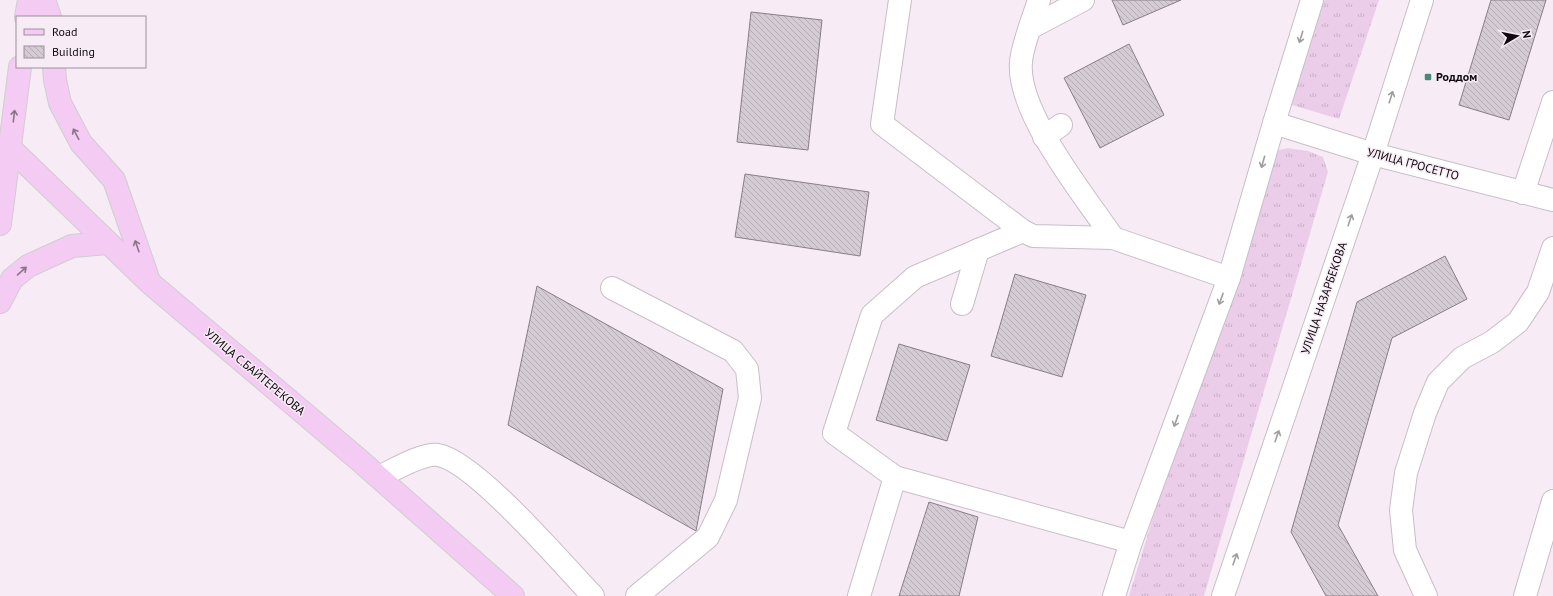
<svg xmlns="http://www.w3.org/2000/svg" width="1553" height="596" viewBox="0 0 1553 596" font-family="'PT Sans',sans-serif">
<defs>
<pattern id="grass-tufts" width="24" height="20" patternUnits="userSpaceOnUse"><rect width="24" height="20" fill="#ebcde9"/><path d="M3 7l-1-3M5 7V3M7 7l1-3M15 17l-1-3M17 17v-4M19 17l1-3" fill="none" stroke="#c8afc7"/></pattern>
<pattern id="building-back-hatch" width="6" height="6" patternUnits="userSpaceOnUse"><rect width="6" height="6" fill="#d5cbd5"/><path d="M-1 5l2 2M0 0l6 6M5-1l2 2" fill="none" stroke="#b6adb6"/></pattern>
</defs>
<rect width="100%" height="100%" fill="#f7ecf6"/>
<g fill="url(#grass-tufts)">
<path d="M1316 0H1379L1339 119 1285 103Z"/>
<path d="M1288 148 1308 151 1323 157 1328 172 1204 596H1129L1264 153Z"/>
</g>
<g fill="url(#building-back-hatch)" stroke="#887e87">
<path d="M1112 0H1181L1123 25Z"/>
<path d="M1491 0H1546L1509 120 1459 105Z"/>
<path d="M751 12 822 20 808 150 737 142Z"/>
<path d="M1129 44 1164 115 1100 148 1064 78Z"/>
<path d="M745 174 869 192 860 256 735 237Z"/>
<path d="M1445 256 1467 299 1392 338 1338 525 1378 596H1326L1291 532 1357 302Z"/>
<path d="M1015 274 1086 295 1062 377 991 356Z"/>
<path d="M537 286 723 389 696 531 508 425Z"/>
<path d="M899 344 970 365 947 441 876 420Z"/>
<path d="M929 502 978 517 959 596H899Z"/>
</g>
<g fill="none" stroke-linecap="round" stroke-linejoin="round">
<g stroke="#c9bec8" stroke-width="24">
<g id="minor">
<path d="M900 0 882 124 1023 231 1033 236 1113 238 1229 278"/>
<path d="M1039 0C1034 16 1022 46 1021 62 1016 112 1085 196 1113 238"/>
<path d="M1030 28 1083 0"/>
<path d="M1274 123 1373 154 1553 200"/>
<path d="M1044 137 1061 125"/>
<path d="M1523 193 1553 102"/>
<path d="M1023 231 915 277 872 315 834 433 895 477 1131 542"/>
<path d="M612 288 733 351 747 369 750 398 726 500 708 537 637 596"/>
<path d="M962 304 978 250"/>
<path d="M379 477C394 470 422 453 438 455 475 461 564 566 593 596"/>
<path d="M859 596 895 477"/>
<path d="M1114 596 1131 542 1229 278 1274 123 1312 0"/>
<path d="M1223 596 1373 154 1422 0"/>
<path d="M1426 596 1405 550 1401 510 1406 473 1425 413 1438 382 1462 358 1492 342 1518 322 1538 292 1553 248"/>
<path d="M1525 596 1553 501"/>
</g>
</g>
<g stroke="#cfcecf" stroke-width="24">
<g id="major">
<path d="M44 0 50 17"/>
<path d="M26 17 29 0"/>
<path d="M54 67 55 80 60 103 81 143 114 180 148 278"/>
<path d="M0 146 10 148 150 283 358 459 513 596"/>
<path d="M0 224 20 67"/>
<path d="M0 302 12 279 28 266 72 246 108 243"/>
</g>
</g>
<use href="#minor" stroke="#fff" stroke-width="22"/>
<use href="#major" stroke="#f4cbf2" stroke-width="22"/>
</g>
<defs><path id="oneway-shaft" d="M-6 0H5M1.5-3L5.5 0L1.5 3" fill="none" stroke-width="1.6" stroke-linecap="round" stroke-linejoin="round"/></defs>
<g stroke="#9f9d9e">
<use href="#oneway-shaft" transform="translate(1301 37) rotate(107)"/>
<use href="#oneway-shaft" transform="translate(1391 97) rotate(-72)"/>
<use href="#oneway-shaft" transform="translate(1263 162) rotate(106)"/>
<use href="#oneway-shaft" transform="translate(1350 220) rotate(-71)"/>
<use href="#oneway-shaft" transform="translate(1221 299) rotate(110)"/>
<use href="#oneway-shaft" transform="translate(1176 421) rotate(110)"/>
<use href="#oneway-shaft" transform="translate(1277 436) rotate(-71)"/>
<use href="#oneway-shaft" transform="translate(1235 559) rotate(-71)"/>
</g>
<g stroke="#8c748b">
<use href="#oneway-shaft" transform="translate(14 116) rotate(-83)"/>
<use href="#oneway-shaft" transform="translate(76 134) rotate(-118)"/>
<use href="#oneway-shaft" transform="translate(137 246) rotate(-109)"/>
<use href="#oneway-shaft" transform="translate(22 271) rotate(-41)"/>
</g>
<rect fill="#46887a" stroke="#f7ecf6" stroke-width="1.5" x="1424" y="73" width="8" height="8" rx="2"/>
<g text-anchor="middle" stroke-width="3" stroke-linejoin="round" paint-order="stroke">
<g font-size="12" font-weight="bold" fill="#0e0a0d" stroke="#f7ecf6" text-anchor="start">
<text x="1436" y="81">Роддом</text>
</g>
<g font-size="12" fill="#0e0a0d" stroke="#f7ecf6">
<text transform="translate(1413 164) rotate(15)" y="4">УЛИЦА ГРОСЕТТО</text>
<text transform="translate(1324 298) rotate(-71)" y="4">УЛИЦА НАЗАРБЕКОВА</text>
<text transform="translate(255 372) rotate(40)" y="4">УЛИЦА С.БАЙТЕРЕКОВА</text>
</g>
</g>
<rect x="16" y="16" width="130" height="52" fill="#f7ecf6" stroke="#9a9299"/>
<rect x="24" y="29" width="20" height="6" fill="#f4cbf2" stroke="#9a9299"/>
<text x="52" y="36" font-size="12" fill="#0e0a0d">Road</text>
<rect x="24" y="46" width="20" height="12" fill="url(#building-back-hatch)" stroke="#9a9299"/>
<text x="52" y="56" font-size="12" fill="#0e0a0d">Building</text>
<g transform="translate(1517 36) rotate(80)" stroke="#f7ecf6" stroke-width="3" paint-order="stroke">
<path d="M0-3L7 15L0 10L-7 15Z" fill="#0e0a0d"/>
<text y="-6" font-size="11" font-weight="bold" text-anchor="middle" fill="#0e0a0d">N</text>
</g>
</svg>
